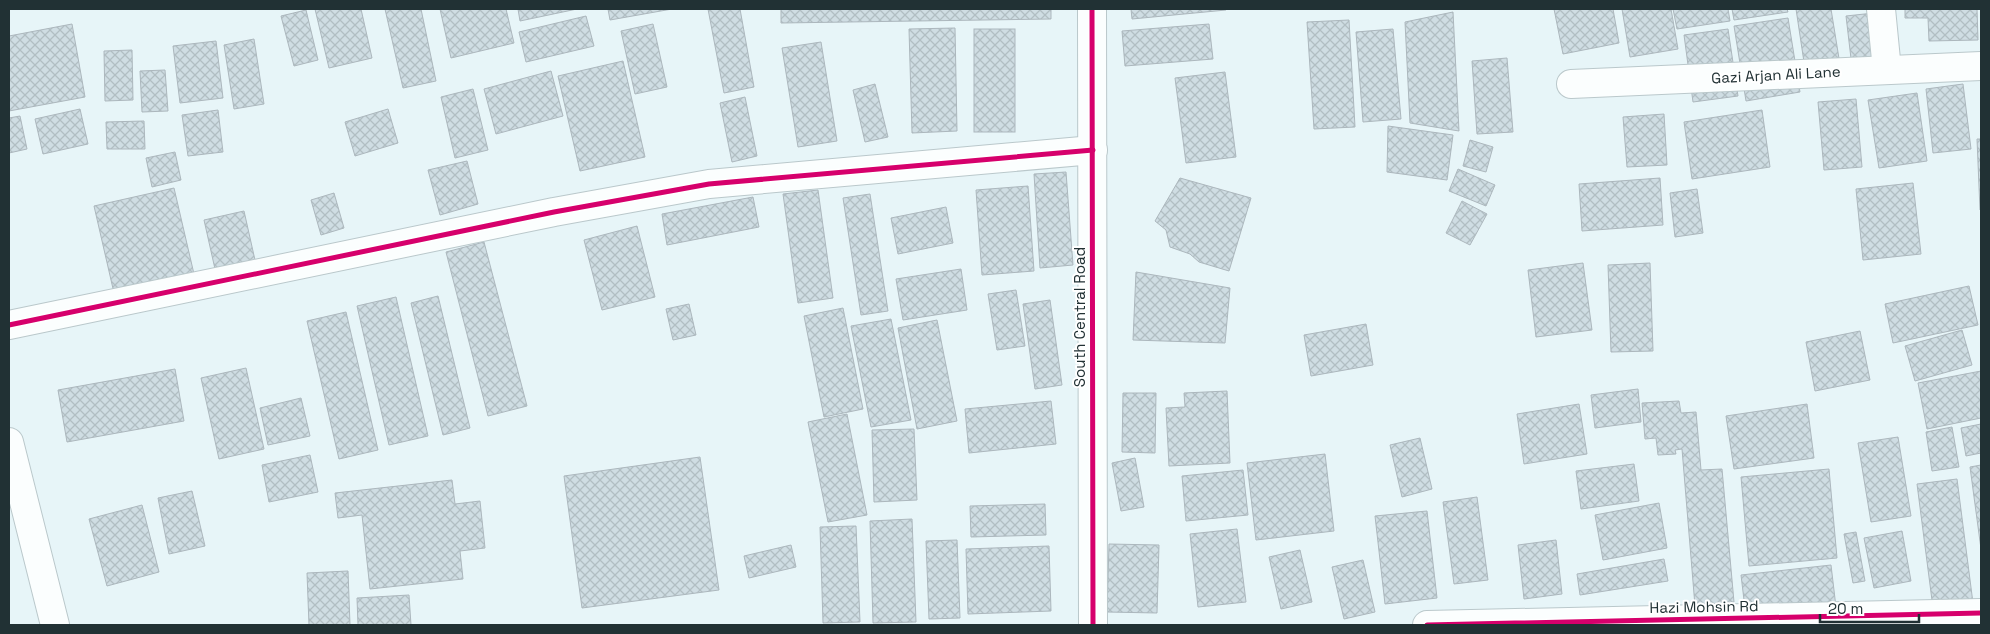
<svg xmlns="http://www.w3.org/2000/svg" width="1990" height="634" viewBox="0 0 1990 634" font-family="'Space Grotesk',sans-serif">
<defs>
<pattern id="building-cross-hatch" width="8" height="8" patternUnits="userSpaceOnUse" patternTransform="scale(1.25)"><rect width="8" height="8" fill="#cfdde3"/><path d="M0 0l8 8M0 8l8-8" fill="none" stroke="#b1bec3"/></pattern>
</defs>
<rect width="100%" height="100%" fill="#e7f5f8"/>
<g fill="url(#building-cross-hatch)" stroke="#acb7bd">
<path d="M315 9H361L372 58 329 68Z"/>
<path d="M385 9H421L436 81 403 88Z"/>
<path d="M440 9H506L514 43 451 58Z"/>
<path d="M518 9H577L520 21Z"/>
<path d="M608 9H672L610 20Z"/>
<path d="M708 9H740L754 87 724 93Z"/>
<path d="M781 9H1051V19L781 23Z"/>
<path d="M1131 9H1226V10L1132 19Z"/>
<path d="M1554 9H1613L1619 43 1563 54Z"/>
<path d="M1622 9H1671L1678 49 1630 57Z"/>
<path d="M1673 9H1728L1730 21 1677 29Z"/>
<path d="M1732 9H1787L1788 12 1734 20Z"/>
<path d="M1796 9H1831L1842 77 1807 82Z"/>
<path d="M1905 9H1977L1978 40 1929 41 1928 18H1905Z"/>
<path d="M306 10 318 60 294 66 281 16Z"/>
<path d="M1453 12 1459 131 1410 123 1405 22Z"/>
<path d="M1883 12 1891 79 1854 84 1846 16Z"/>
<path d="M586 16 594 46 526 62 519 32Z"/>
<path d="M1788 18 1800 92 1746 101 1734 26Z"/>
<path d="M1349 20 1355 127 1314 129 1307 22Z"/>
<path d="M72 24 85 97 9 111V36Z"/>
<path d="M653 24 667 87 635 94 621 31Z"/>
<path d="M1209 24 1213 59 1125 66 1122 31Z"/>
<path d="M955 28 957 131 912 133 909 29Z"/>
<rect x="974" y="29" width="41" height="103"/>
<path d="M1393 29 1401 119 1363 122 1356 32Z"/>
<path d="M1728 29 1738 96 1693 102 1684 35Z"/>
<path d="M254 39 264 104 234 109 224 45Z"/>
<path d="M216 41 223 98 180 103 173 46Z"/>
<path d="M821 42 837 141 798 147 782 48Z"/>
<path d="M132 50 133 100 105 101 104 51Z"/>
<path d="M1507 58 1513 132 1477 134 1472 61Z"/>
<path d="M623 61 645 157 580 171 558 76Z"/>
<path d="M165 70 168 111 142 112 140 71Z"/>
<path d="M551 71 563 116 496 134 484 89Z"/>
<path d="M1225 72 1236 157 1186 163 1175 78Z"/>
<path d="M875 84 888 137 865 142 853 90Z"/>
<path d="M1963 84 1971 149 1933 153 1926 89Z"/>
<path d="M473 89 488 150 455 158 441 97Z"/>
<path d="M1917 93 1927 161 1879 168 1868 100Z"/>
<path d="M745 97 757 156 732 162 720 103Z"/>
<path d="M1856 99 1862 167 1824 170 1818 102Z"/>
<path d="M80 109 88 144 43 154 35 119Z"/>
<path d="M388 109 398 143 355 156 345 122Z"/>
<path d="M218 110 223 152 188 156 182 115Z"/>
<path d="M1762 110 1770 167 1692 179 1684 122Z"/>
<path d="M1664 114 1667 165 1627 167 1623 117Z"/>
<path d="M20 116 27 149 9 153V118Z"/>
<path d="M144 121 145 149H107L106 122Z"/>
<path d="M1388 126 1453 135 1447 180 1387 172Z"/>
<path d="M1977 139H1981V210H1980Z"/>
<path d="M1470 140 1493 147 1486 172 1463 166Z"/>
<path d="M175 152 181 180 152 187 146 158Z"/>
<path d="M467 161 478 204 440 215 428 170Z"/>
<path d="M1458 169 1495 185 1486 206 1449 191Z"/>
<path d="M1066 172 1073 265 1040 268 1034 174Z"/>
<path d="M1180 178 1251 198 1229 271 1199 262 1190 254 1170 247 1166 230 1155 221Z"/>
<path d="M1660 178 1663 225 1582 231 1579 184Z"/>
<path d="M1913 183 1921 254 1863 260 1856 189Z"/>
<path d="M1028 186 1034 271 982 275 976 190Z"/>
<path d="M174 188 194 274 114 293 94 206Z"/>
<path d="M1697 189 1703 233 1675 237 1670 193Z"/>
<path d="M818 190 833 298 798 303 783 194Z"/>
<path d="M334 193 344 228 321 235 311 200Z"/>
<path d="M870 194 888 311 861 315 843 198Z"/>
<path d="M753 197 759 227 667 245 662 214Z"/>
<path d="M1462 201 1487 214 1470 245 1446 233Z"/>
<path d="M946 207 953 243 898 254 891 218Z"/>
<path d="M244 211 255 260 215 269 204 220Z"/>
<path d="M637 226 655 297 602 310 584 240Z"/>
<path d="M484 242 527 406 488 416 446 252Z"/>
<path d="M1583 263 1592 330 1536 337 1528 270Z"/>
<path d="M1650 263 1653 351 1611 352 1608 265Z"/>
<path d="M961 269 967 310 903 320 896 279Z"/>
<path d="M1136 272 1230 288 1225 343 1133 340Z"/>
<path d="M1969 286 1978 325 1893 343 1885 304Z"/>
<path d="M1016 290 1025 346 997 350 988 294Z"/>
<path d="M438 296 470 428 443 435 411 303Z"/>
<path d="M396 297 428 436 389 445 357 306Z"/>
<path d="M1050 300 1062 385 1035 389 1023 304Z"/>
<path d="M689 304 696 335 673 340 666 309Z"/>
<path d="M843 308 863 409 824 417 804 316Z"/>
<path d="M346 312 378 450 339 459 307 321Z"/>
<path d="M891 319 911 420 871 427 851 326Z"/>
<path d="M937 320 957 421 917 429 898 328Z"/>
<path d="M1366 324 1373 365 1311 376 1304 335Z"/>
<path d="M1962 330 1972 365 1915 381 1905 346Z"/>
<path d="M1860 331 1870 380 1815 391 1806 342Z"/>
<path d="M246 368 264 449 219 459 201 378Z"/>
<path d="M175 369 184 421 67 442 58 390Z"/>
<path d="M1981 371V418L1927 429 1918 383Z"/>
<path d="M1638 389 1641 422 1595 428 1591 395Z"/>
<path d="M1227 391 1230 463 1169 466 1166 408 1185 407 1184 393Z"/>
<path d="M1123 393H1156L1155 453 1122 452Z"/>
<path d="M301 398 310 436 268 445 260 408Z"/>
<path d="M1051 401 1056 444 969 453 965 409Z"/>
<path d="M1679 401 1681 413 1696 412 1701 470 1722 469 1734 602 1695 606 1682 449 1675 450 1676 454 1658 455 1656 438 1645 439 1642 403Z"/>
<path d="M1579 404 1587 454 1524 464 1517 414Z"/>
<path d="M1807 404 1814 458 1734 469 1726 416Z"/>
<path d="M847 414 867 515 828 522 808 422Z"/>
<path d="M1981 424V453L1966 456 1961 428Z"/>
<path d="M1952 427 1959 467 1932 471 1926 432Z"/>
<path d="M914 429 917 500 874 502 872 430Z"/>
<path d="M1898 437 1911 516 1871 522 1858 443Z"/>
<path d="M1420 438 1432 489 1402 497 1390 445Z"/>
<path d="M1325 454 1334 531 1256 540 1247 463Z"/>
<path d="M310 455 318 492 269 502 262 465Z"/>
<path d="M700 457 719 590 582 608 564 476Z"/>
<path d="M1135 458 1144 507 1121 511 1112 463Z"/>
<path d="M1634 464 1639 501 1581 509 1576 471Z"/>
<path d="M1981 465V549L1970 467Z"/>
<path d="M1829 469 1837 558 1749 566 1741 477Z"/>
<path d="M1243 470 1248 515 1186 521 1182 476Z"/>
<path d="M1957 479 1973 603 1933 608 1917 484Z"/>
<path d="M452 480 455 504 480 501 485 548 460 551 463 579 370 589 362 515 338 518 335 493Z"/>
<path d="M192 491 205 546 169 554 158 498Z"/>
<path d="M1477 497 1488 580 1454 584 1443 502Z"/>
<path d="M1659 503 1667 548 1603 560 1595 515Z"/>
<path d="M1045 504 1046 535 971 537 970 506Z"/>
<path d="M142 505 159 572 107 586 89 519Z"/>
<path d="M1427 511 1437 598 1385 604 1375 516Z"/>
<path d="M912 519 916 622 873 623 870 521Z"/>
<path d="M856 526 860 622 823 623 820 527Z"/>
<path d="M1237 529 1246 602 1198 607 1190 534Z"/>
<path d="M1902 531 1911 581 1874 588 1864 538Z"/>
<path d="M1856 532 1865 581 1853 583 1844 534Z"/>
<path d="M957 540 960 618 929 619 926 541Z"/>
<path d="M1556 540 1562 594 1524 599 1518 545Z"/>
<path d="M1109 544 1159 545 1157 613 1107 612Z"/>
<path d="M791 545 796 567 749 578 744 556Z"/>
<path d="M1049 546 1051 611 968 614 966 549Z"/>
<path d="M1300 550 1312 602 1281 609 1269 557Z"/>
<path d="M1664 559 1668 581 1580 595 1577 574Z"/>
<path d="M1363 560 1375 612 1344 619 1332 567Z"/>
<path d="M1831 565 1838 624 1747 625 1741 575Z"/>
<path d="M348 571 350 625H309L307 573Z"/>
<path d="M409 595 411 625H358L357 598Z"/>
</g>
<g fill="none" stroke-linecap="round" stroke-linejoin="round">
<g stroke="#bac8cb" stroke-width="30">
<g id="street">
<path d="M1881 9 1887 70"/>
<path d="M1571 84 1981 66"/>
<path d="M9 325 554 212 709 184 1093 150"/>
</g>
</g>
<g stroke="#bac8cb" stroke-width="30">
<g id="secondary">
<path d="M1092 9 1093 625"/>
<path d="M9 442 55 625"/>
<path d="M1427 625 1981 613"/>
</g>
</g>
<use href="#street" stroke="#fbfefe" stroke-width="28"/>
<use href="#secondary" stroke="#fbfefe" stroke-width="28"/>
<g stroke="#fff" stroke-width="8">
<g id="cycleway">
<path d="M1092 9 1093 625"/>
<path d="M9 325 554 212 709 184 1093 150"/>
<path d="M1427 625 1981 613"/>
</g>
</g>
<use href="#cycleway" stroke="#d6006c" stroke-width="5"/>
</g>
<g text-anchor="middle" stroke-width="4" stroke-linejoin="round" paint-order="stroke">
<g font-size="15" fill="#213134" stroke="#fff">
<text transform="translate(1776 75) rotate(-3)" y="5">Gazi Arjan Ali Lane</text>
<text transform="translate(1080 317) rotate(-90)" y="5">South Central Road</text>
<text transform="translate(1704 607) rotate(-1)" y="5">Hazi Mohsin Rd</text>
</g>
</g>
<rect width="1990" height="634" fill="none" stroke="#213134" stroke-width="20"/>
<path d="M1820 614v8h99v-8" fill="none" stroke="#213134" stroke-width="2.5"/>
<text x="1828" y="614" font-size="15" fill="#213134" stroke="#ffffff" stroke-width="4" paint-order="stroke">20 m</text>
</svg>
